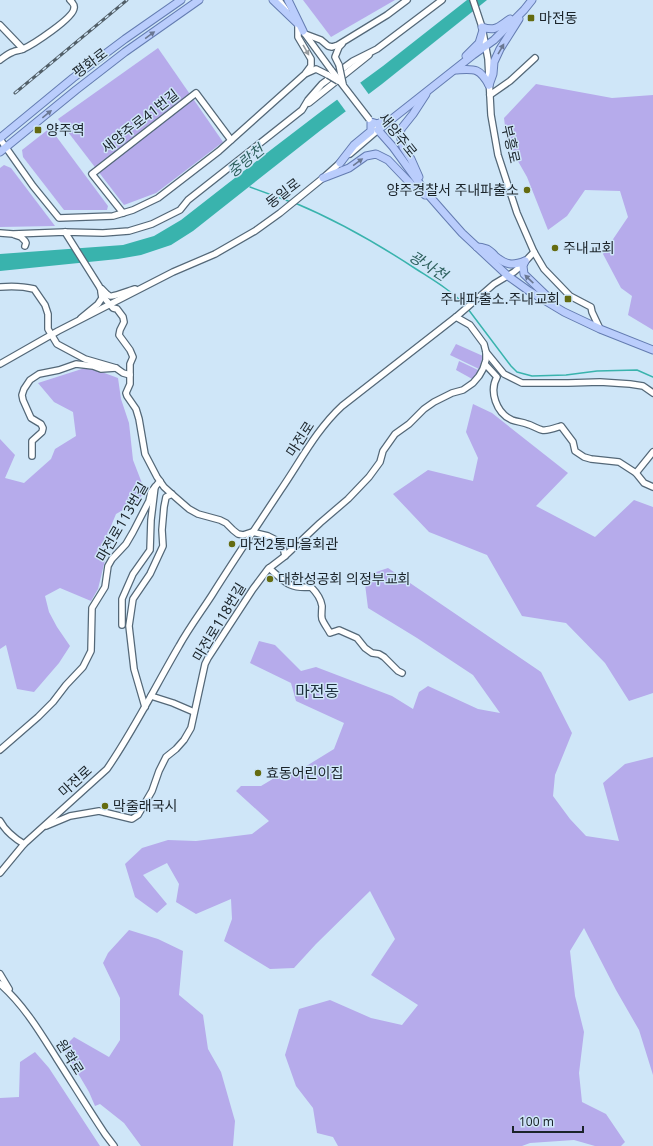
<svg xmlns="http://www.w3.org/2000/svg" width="653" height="1146" viewBox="0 0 653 1146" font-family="'Noto Sans','Noto Sans KR',sans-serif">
<rect width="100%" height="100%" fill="#cfe6f8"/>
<g fill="#b6abeb">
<path d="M303 0H395L331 37Z"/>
<path d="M158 48 223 142 156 193 124 205 58 119Z"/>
<path d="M536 84 612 98 653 95V330L628 315 632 296 621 288 603 254 628 217 620 191 585 190 567 216 548 230 527 177 507 142 504 118Z"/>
<path d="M50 128 108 206 107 210H64L23 157 22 150Z"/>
<path d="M4 165 11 168 55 226 0 227V168Z"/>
<path d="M456 344 483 356 479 369 450 355Z"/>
<path d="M459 361 478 370 474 380 456 370Z"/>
<path d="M88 367 118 378 121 399 129 423 133 460 145 491 137 502 116 514 104 543 105 560 98 589 91 601 60 588 45 596 49 612 57 627 70 646 59 663 34 692 17 689 6 645 0 649V439L15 455 5 478 24 483 51 459 55 449 76 436 73 412 54 402 38 383Z"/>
<path d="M473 404 492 413 568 473 536 506 595 537 634 500 653 507V693L629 701 605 663 566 623 522 616 487 555 429 532 393 494 428 470 473 481 478 458 466 432Z"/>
<path d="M388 568 541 672 572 733 555 775 553 796 570 819 586 836 619 841 603 783 625 764 653 757V1075L639 1030 616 990 584 928 570 951 575 996 584 1032 579 1073 582 1102 606 1114 625 1142 621 1146H595L574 1140 530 1143 522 1146H338L333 1137 317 1133 313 1108 296 1086 285 1055 299 1009 330 1000 371 1018 402 1025 418 1005 371 975 395 939 370 891 316 944 294 968 270 969 224 941 232 919 231 899 196 914 176 902 179 884 167 863 143 875 167 904 157 913 135 897 125 864 142 848 168 840 196 841 252 834 269 821 236 791 241 786H261L276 777 295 773 334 749 344 723 296 701 291 683 250 663 259 641 275 645 301 671 316 667 392 696 413 709 419 692 428 686 478 709 500 713 473 675 417 638 368 608 364 576Z"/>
<path d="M129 930 158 939 183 951 179 995 203 1015 208 1049 221 1072 235 1121 233 1146H141L124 1123 100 1104 95 1106 89 1092 63 1048 74 1037 109 1057 120 1040V998L103 963 108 953Z"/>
<path d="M35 1052 49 1068 100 1146H0V1098L19 1097 20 1062Z"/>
</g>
<path fill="#39b3ad" d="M467 0H487L382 84 321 130 193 231 171 245 141 255 118 259 0 271V254L123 245 154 236 181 220 272 149 323 110 383 66Z"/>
<path fill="#cfe6f8" d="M359 81 370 96 347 113 336 98Z"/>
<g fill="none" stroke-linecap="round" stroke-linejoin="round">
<g stroke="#39b3ad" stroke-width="1.5">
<path d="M250 187 291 202"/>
<path d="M295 203C338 221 378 244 416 269 433 280 452 291 466 306"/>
<path d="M468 309 511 366 517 372 532 376 566 375 597 371 637 370 653 377"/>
</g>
<g stroke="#546878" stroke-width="8">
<g id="minor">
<path d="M279 0 286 10"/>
<path d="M473 0 482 27 488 59 491 115 498 155 517 213 534 252 544 269 570 296 591 307 592 312 600 329"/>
<path d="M0 25 23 49"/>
<path d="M305 34 321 40 328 46 332 47 338 45 387 15 407 0"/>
<path d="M305 34 332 71"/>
<path d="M0 60C4 57 9 53 13 52 16 50 20 51 23 49 32 45 74 18 74 8 75 5 72 2 70 0"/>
<path d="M339 65 335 57 339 47 342 44"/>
<path d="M307 73 316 69 328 75"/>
<path d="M490 95 510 81 535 58"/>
<path d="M309 103 369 55"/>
<path d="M0 139 33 186 59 218 113 216 133 210 158 198 219 151 305 74 311 66V59L298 37V24"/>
<path d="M350 154 378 130 377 128"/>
<path d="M123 213 92 174 196 93 231 140"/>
<path d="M65 232 99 286 106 300 113 308 117 309 123 317 124 322 120 330 119 335 130 350 133 357 130 364V384L126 393 127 396 136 409 139 419 145 454 157 477 164 487 174 496 189 509 198 514 220 520 226 523 233 530 238 534 243 535 252 532 268 536 274 539 283 547 285 556"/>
<path d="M0 233 13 234 65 232 103 233 129 231 152 224 180 210 188 200 302 110 308 100 322 84 353 61 377 49 442 0"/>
<path d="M15 235 21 237 25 241 26 243 25 246"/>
<path d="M0 287C12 286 22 286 34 289L45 305 48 314V329L57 344 85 359 116 368 123 373 130 375"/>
<path d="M102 289C104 291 107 295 110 296 113 297 131 290 135 289"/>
<path d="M81 318 98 304 102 298 101 292"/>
<path d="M486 352 504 374 522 383H568L600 382 630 384 643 386 653 393"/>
<path d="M0 364 58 331 173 272 215 254 255 231 280 213 323 178 342 161"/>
<path d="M485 364 497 377C489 391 496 413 512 420 517 422 523 422 527 424 532 425 537 429 542 430 548 431 555 428 561 426L573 442 575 451 584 457 591 459 619 462 636 473 644 483 653 487"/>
<path d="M32 456V441L42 432 43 428 41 424 31 418 23 400 22 395 24 389 30 380 39 374 59 370 76 364 93 366 101 369 116 368"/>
<path d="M636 473 653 452"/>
<path d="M269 568C285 582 289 589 311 587 316 592 321 599 322 606 322 611 321 615 322 619 324 624 328 629 330 633L339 630 357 638 365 648 372 653 379 654 384 657 398 671 402 673"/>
<path d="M122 625V599L133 574 150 550 151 520 155 487"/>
<path d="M151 696 173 703 194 712"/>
<path d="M145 707 134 669 129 626 133 599 150 574 163 546 162 530 164 507 166 497 172 494"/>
<path d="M0 750 38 717 53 702 66 685 83 667 91 651 92 608 105 587 108 566 112 559 126 544 133 532 149 501 151 492 160 481"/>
<path d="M0 821C6 832 14 838 24 844"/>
<path d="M46 826 70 816 99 811 132 819 138 815 152 791 159 771 166 757 176 749 184 740 191 728 205 664 208 658 253 589 268 569 285 556 320 523 348 499 369 477 380 462 383 451 395 434 409 424 424 409 434 402 452 393 463 390 473 383 479 376 483 369 486 360V352L484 344 470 325 456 317"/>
<path d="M0 873 24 844 107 769C134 730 155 687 179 646 189 628 201 612 212 595 234 560 257 526 280 491 300 462 316 430 342 406L456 317 494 284 514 272 521 266 534 252"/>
<path d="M0 974 9 989"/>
<path d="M0 984C24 1005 40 1032 57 1059 73 1084 89 1110 105 1134L114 1146"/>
</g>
</g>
<g stroke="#647cb1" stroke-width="9">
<g id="major">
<path d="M273 0 297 23"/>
<path d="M288 0 303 31"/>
<path d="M532 0 524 10 494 40 473 55 378 130 393 147 425 191 446 215 462 233 508 276 529 291 564 312 600 329 653 350"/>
<path d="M482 27C496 32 499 26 510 19"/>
<path d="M466 56 479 43 483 30"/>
<path d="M455 70C474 69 479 67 489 85"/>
<path d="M489 85 493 74 494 62 500 49 519 19"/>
<path d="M0 138 73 78 125 39 181 0"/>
<path d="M0 152 76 90 125 52 199 0"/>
<path d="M340 163 354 145 371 131V122L378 124 386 119"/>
<path d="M419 177 411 159 403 147 400 135 401 129 413 114 426 94"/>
<path d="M323 178 349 168 366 156 376 154 388 160 411 184 425 195"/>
<path d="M477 247C480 247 484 248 487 249 490 251 493 253 495 256 506 265 512 266 525 261"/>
<path d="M525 261 523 266 524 274 553 302"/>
</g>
</g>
<use href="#minor" stroke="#fff" stroke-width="5.5"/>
<use href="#major" stroke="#bacdfc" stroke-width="7"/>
<g stroke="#525f68" stroke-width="3">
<path id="rail" d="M15 93 127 0"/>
</g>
<use href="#rail" stroke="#cfe6f8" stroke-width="1.5" stroke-dasharray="4.5" stroke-linecap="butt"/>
<g stroke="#546878" stroke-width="8" stroke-linecap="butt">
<g id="minor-bridge">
<path d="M339 65 343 84"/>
<path d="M332 71 369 119"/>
<path d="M328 75 338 81"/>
</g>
</g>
<use href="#minor-bridge" stroke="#fff" stroke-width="5.5"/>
</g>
<defs><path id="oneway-solid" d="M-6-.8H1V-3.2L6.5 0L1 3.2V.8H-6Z"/></defs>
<g fill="#6a7893">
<use href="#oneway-solid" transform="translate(150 35) rotate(-36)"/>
<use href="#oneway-solid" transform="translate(501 49) rotate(-60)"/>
<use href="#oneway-solid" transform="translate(47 114) rotate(-39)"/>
<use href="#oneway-solid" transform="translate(358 162) rotate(-36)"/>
<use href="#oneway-solid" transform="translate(529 279) rotate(-137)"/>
</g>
<use fill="#989c9f" href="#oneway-solid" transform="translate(306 50) rotate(60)"/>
<g fill="#646b10" stroke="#cfe6f8" stroke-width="1.5">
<rect x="527" y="14" width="8" height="8" rx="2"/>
<rect x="34" y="126" width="8" height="8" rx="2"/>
<circle cx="527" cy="190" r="4"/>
<circle cx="555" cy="248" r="4"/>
<rect x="564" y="295" width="8" height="8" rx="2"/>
<circle cx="232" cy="544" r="4"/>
<circle cx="270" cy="579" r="4"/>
<circle cx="258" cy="773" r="4"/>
<circle cx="105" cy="806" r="4"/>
</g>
<g text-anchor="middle" stroke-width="3" stroke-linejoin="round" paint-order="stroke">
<g font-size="14" fill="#1b242a" stroke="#cfe6f8" text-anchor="start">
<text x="539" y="23">마전동</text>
<text x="46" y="135">양주역</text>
<text x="519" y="195" text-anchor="end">양주경찰서 주내파출소</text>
<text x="563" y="253">주내교회</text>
<text x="560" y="304" text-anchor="end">주내파출소.주내교회</text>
<text x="240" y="549">마전2통마을회관</text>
<text x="278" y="584">대한성공회 의정부교회</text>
<text x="266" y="778">효동어린이집</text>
<text x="113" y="811">막줄래국시</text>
</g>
<g font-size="14" fill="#1b242a" stroke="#cfe6f8">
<text transform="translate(90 63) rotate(-37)" y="5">평화로</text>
<text transform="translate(140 121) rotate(-38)" y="5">새양주로41번길</text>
<text transform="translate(398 135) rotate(51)" y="5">새양주로</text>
<text transform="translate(511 144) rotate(77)" y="5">부흥로</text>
<text transform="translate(283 193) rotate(-38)" y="5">동일로</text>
<text transform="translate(300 439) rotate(-57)" y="5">마전로</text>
<text transform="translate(122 522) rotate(-60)" y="5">마전로113번길</text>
<text transform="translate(219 622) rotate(-59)" y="5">마전로118번길</text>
<text transform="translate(75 781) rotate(-42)" y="5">마전로</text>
<text transform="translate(70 1057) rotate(58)" y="5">원학로</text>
</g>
<g font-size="15" font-style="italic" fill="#2f615e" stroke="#cfe6f8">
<text transform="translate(246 161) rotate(-39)" y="5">중랑천</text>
<text transform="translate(428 266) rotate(32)" y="5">광사천</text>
</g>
<g font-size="16" fill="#1d2f3d" stroke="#cfe6f8">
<text x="317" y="697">마전동</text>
</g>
</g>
<path d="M513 1126v6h70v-6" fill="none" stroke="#1b242a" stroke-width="2"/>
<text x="519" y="1126" font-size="12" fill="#1b242a" stroke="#cfe6f8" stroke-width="3" paint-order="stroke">100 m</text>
</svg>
